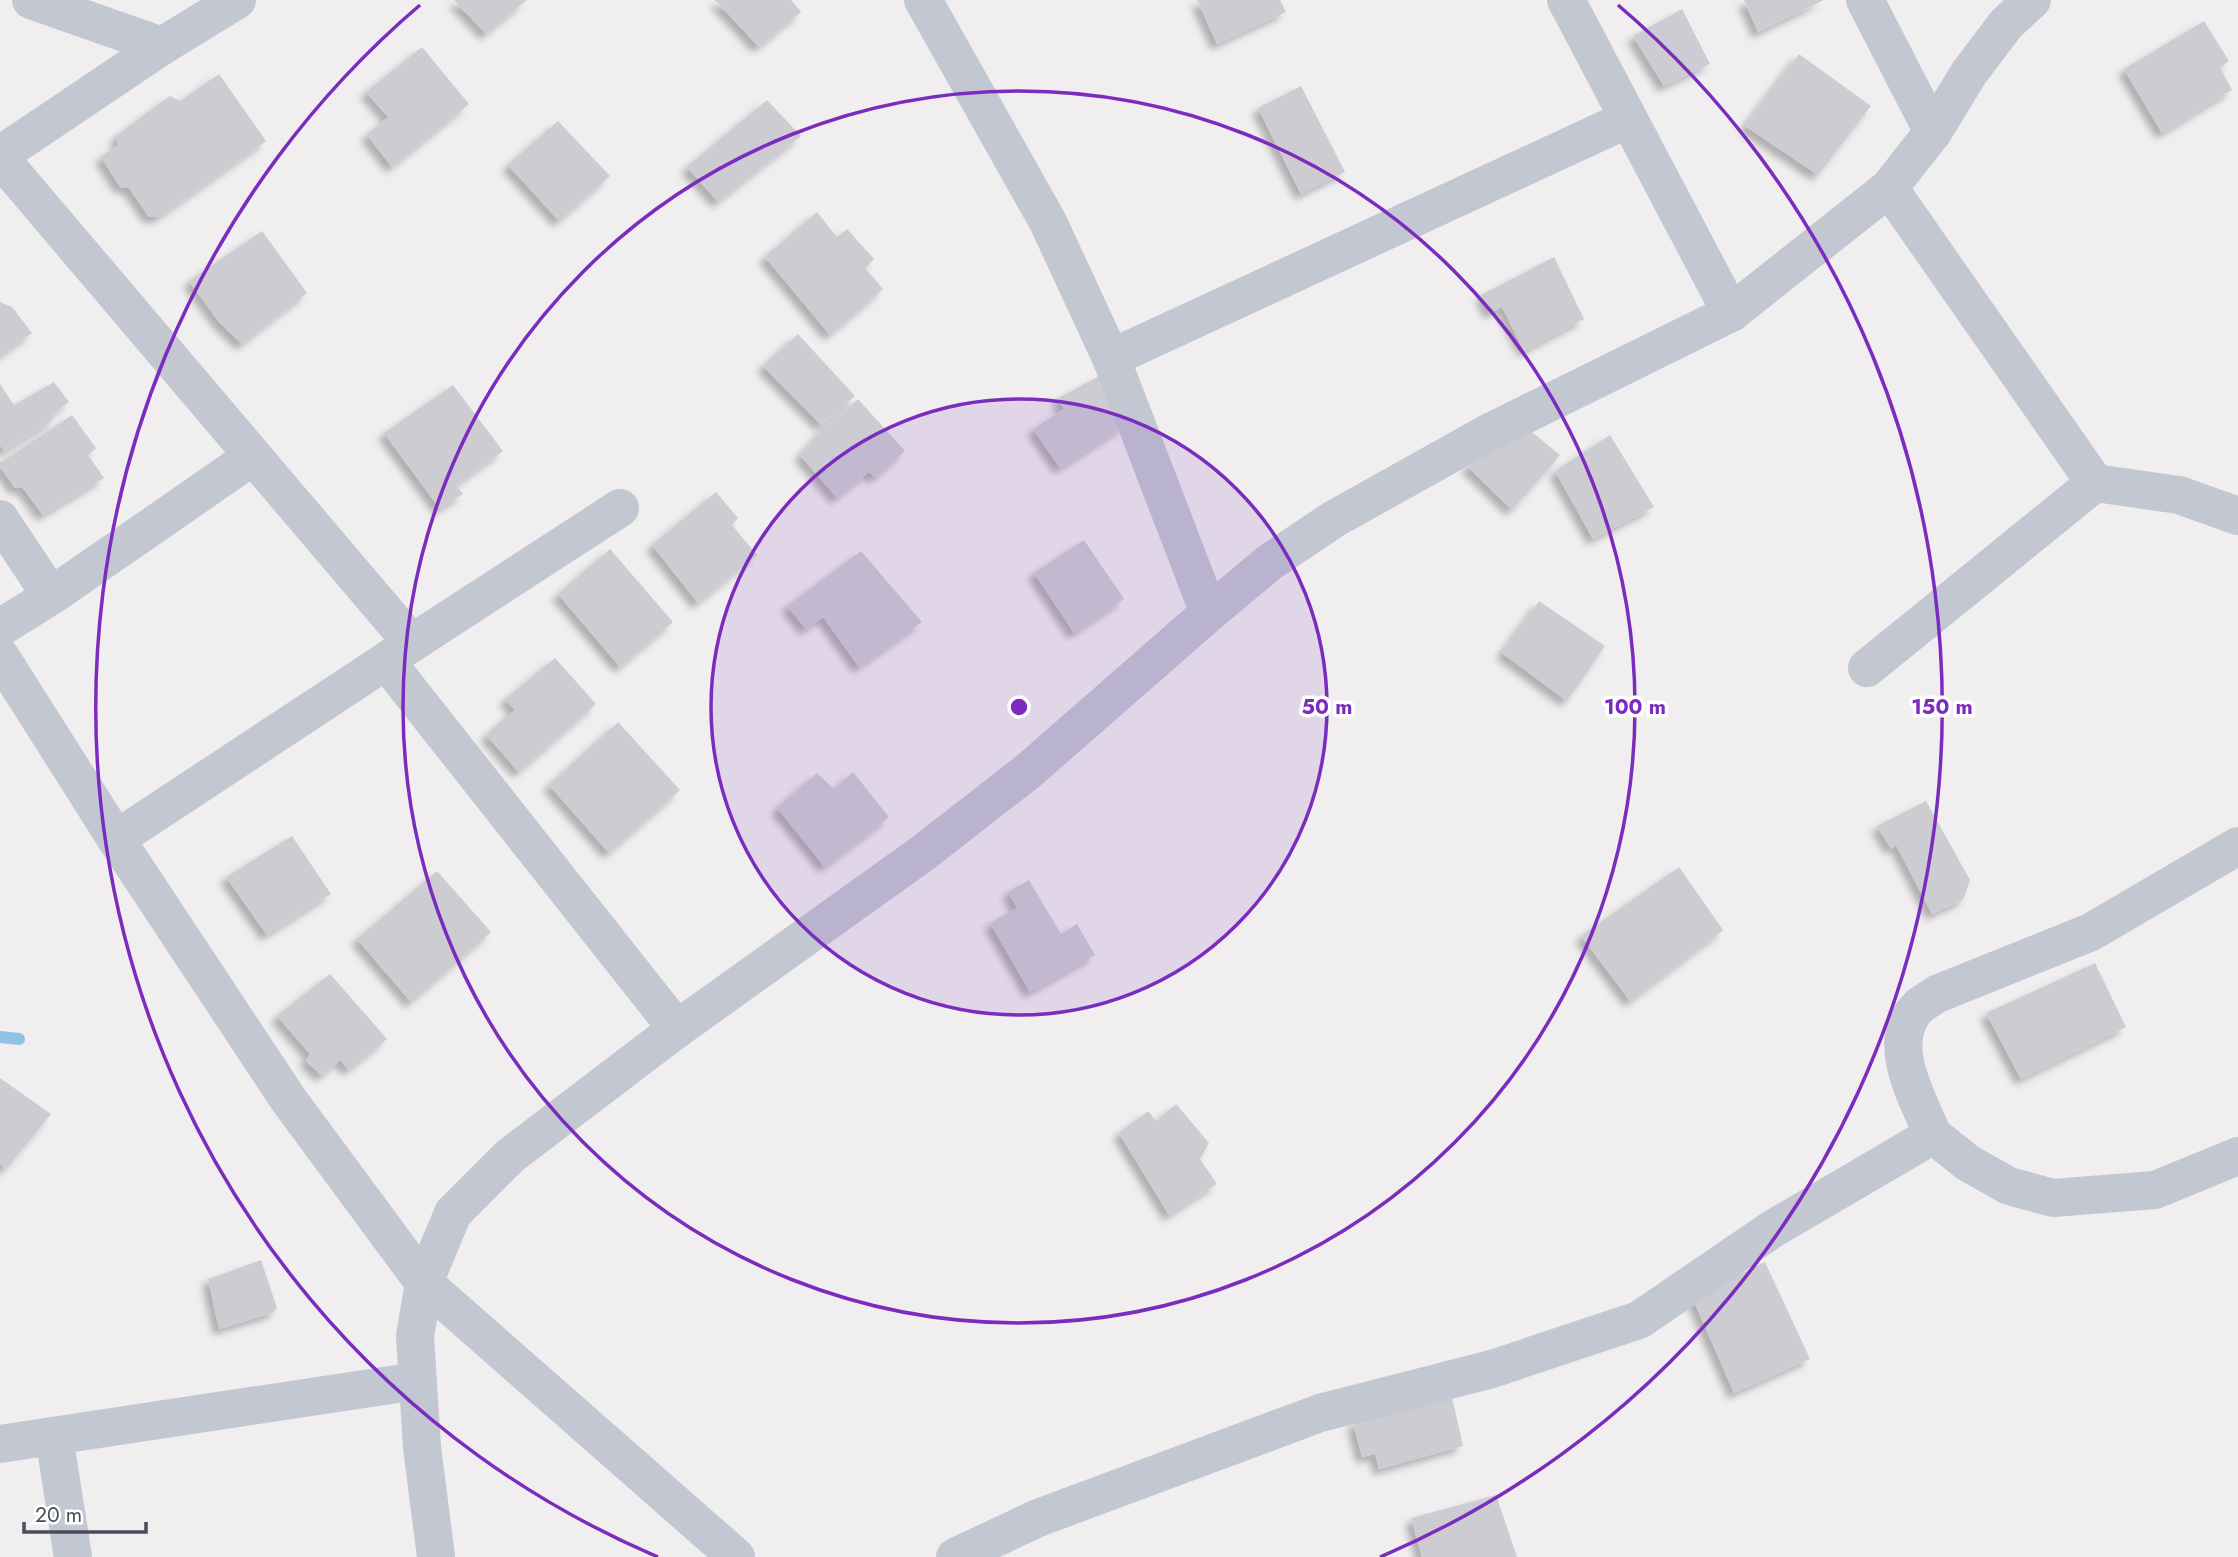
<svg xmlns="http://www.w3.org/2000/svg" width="2238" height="1557" viewBox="0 0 2238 1557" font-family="Jost,sans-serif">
<defs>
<filter id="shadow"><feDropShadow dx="-6" dy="6" stdDeviation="3.5" flood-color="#0004"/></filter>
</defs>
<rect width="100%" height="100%" fill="#f0eeee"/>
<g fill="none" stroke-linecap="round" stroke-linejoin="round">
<path stroke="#91c1e3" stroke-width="12" d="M0 1037 19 1039"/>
</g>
<g fill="#ccccd2" filter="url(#shadow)">
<path d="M454 0H527L486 34Z"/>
<path d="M715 0H791L801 12 759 47Z"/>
<path d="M1197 0H1280L1286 12 1217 44Z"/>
<path d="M1744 0H1824L1758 32Z"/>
<path d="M1682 9 1710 64 1664 86 1633 36Z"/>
<path d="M2204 21 2229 61 2220 67 2232 90 2162 133 2124 69Z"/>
<path d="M422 47 469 104 392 167 367 135 388 117 366 92Z"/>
<path d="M1799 54 1871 106 1818 175 1745 126Z"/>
<path d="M219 74 266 141 159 217H149L129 188 120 187 101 157 118 145 117 135 170 96 180 101Z"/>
<path d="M1301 86 1345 172 1301 194 1258 108Z"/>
<path d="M767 100 801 136 718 202 687 167Z"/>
<path d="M558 121 610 176 559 221 508 165Z"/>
<path d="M817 212 837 237 847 229 874 259 865 268 883 289 830 335 765 257Z"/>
<path d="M262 231 307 293 242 344 219 322 189 281Z"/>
<path d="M1554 257 1584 319 1524 351 1502 307 1490 313 1481 295Z"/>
<path d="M0 302 12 307 32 333 0 356Z"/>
<path d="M798 334 855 396 821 425 763 366Z"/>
<path d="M1101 375 1125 426 1060 468 1033 429 1064 409 1057 399Z"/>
<path d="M54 382 69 402 54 413 52 421 4 451 0 445V384L14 405Z"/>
<path d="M453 385 503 451 456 485 463 494 440 509 384 433Z"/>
<path d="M858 399 905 451 875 478 869 472 837 498 800 455 825 427Z"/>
<path d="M72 415 96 448 88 455 104 478 43 515 22 487 15 488 0 467V463Z"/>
<path d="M1522 424 1560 455 1512 510 1467 466Z"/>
<path d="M1610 435 1654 507 1593 539 1555 471Z"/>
<path d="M716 492 738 518 732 525 757 555 698 603 652 545Z"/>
<path d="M1084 540 1124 599 1074 633 1034 573Z"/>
<path d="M610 549 673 622 620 667 558 594Z"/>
<path d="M861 551 922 622 859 667 823 617 806 629 787 606Z"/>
<path d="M1539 601 1605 646 1567 701 1502 653Z"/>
<path d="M555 658 596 704 519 772 486 735 515 710 505 699Z"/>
<path d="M618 722 680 790 609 853 549 785Z"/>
<path d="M853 772 889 817 825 867 777 808 817 773 834 789Z"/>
<path d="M1926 801 1970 880 1963 900 1932 914 1896 845 1891 849 1877 826Z"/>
<path d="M292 836 331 894 267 935 226 877Z"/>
<path d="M1679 867 1723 930 1630 1001 1581 936Z"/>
<path d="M437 871 491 932 411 1002 357 939Z"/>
<path d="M1029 880 1061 934 1077 924 1095 955 1030 992 990 923 1017 908 1008 892Z"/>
<path d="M2095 963 2126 1027 2021 1079 1986 1013Z"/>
<path d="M330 974 387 1039 349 1070 340 1060 322 1076 306 1061 310 1054 277 1016Z"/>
<path d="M0 1078 51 1114 6 1169 0 1164Z"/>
<path d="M1176 1104 1209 1143 1200 1159 1217 1184 1169 1215 1119 1133 1148 1111 1156 1121Z"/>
<path d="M261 1260 277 1308 272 1313 219 1329 208 1279Z"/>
<path d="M1765 1262 1810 1359 1734 1393 1692 1297Z"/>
<path d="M1451 1393 1463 1446 1379 1469 1375 1454 1362 1457 1353 1422Z"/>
<path d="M1496 1495 1517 1557H1422L1411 1518Z"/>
</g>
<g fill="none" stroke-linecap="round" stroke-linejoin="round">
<g stroke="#c3c7d2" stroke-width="38">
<path d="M31 0 162 46"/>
<path d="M1566 0 1731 313"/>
<path d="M1865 0 1933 132"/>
<path d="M0 155 162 46 237 0"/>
<path d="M0 158 412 643 386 661 677 1029"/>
<path d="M1889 188 1933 132 1969 73 2006 24 2032 0"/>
<path d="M1111 358 1628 119"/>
<path d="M0 519 51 596"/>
<path d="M1209 613 1270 562 1334 519 1488 433 1731 313 1889 188 2095 483 2179 495 2238 516"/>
<path d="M0 628 51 596 252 457"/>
<path d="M412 643 620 508"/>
<path d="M0 656 116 839"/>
<path d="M386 661 116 839 288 1099 424 1283 736 1557"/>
<path d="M1867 668 2095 483"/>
<path d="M1933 1135C1918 1099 1883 1041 1919 1006 1924 1002 1931 998 1937 994L2091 932 2238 846"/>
<path d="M54 1436 73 1557"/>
<path d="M0 1444 417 1381"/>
<path d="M436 1557 422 1447 415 1336 424 1283 453 1213 510 1156 677 1029 923 853 1027 772 1209 613 1111 358 1048 222 923 0"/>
<path d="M955 1557 1038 1518 1320 1413 1492 1369 1639 1320 1774 1228 1933 1135 1968 1163 2009 1186 2053 1198 2155 1190 2238 1156"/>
</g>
</g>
<circle cx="1019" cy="707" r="308" fill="#7b2cbf" fill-opacity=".12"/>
<g fill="none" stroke="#7b2cbf" stroke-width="3.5">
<circle cx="1019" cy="707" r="308"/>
<circle cx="1019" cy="707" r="616"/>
<path d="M658 1557A923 923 0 0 1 420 5M1618 5A923 923 0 0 1 1380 1557"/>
</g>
<circle cx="1019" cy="707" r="10" fill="#7b2cbf" stroke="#fff" stroke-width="3.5"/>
<g font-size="21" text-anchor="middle" font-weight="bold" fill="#7b2cbf" stroke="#fff" stroke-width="7" stroke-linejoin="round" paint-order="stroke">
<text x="1327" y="714">50 m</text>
<text x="1635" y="714">100 m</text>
<text x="1942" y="714">150 m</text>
</g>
<path d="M24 1522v10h122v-10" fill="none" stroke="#484d59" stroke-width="3.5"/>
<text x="35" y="1522" font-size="21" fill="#484d59" stroke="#ffffff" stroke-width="5" paint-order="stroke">20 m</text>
</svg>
